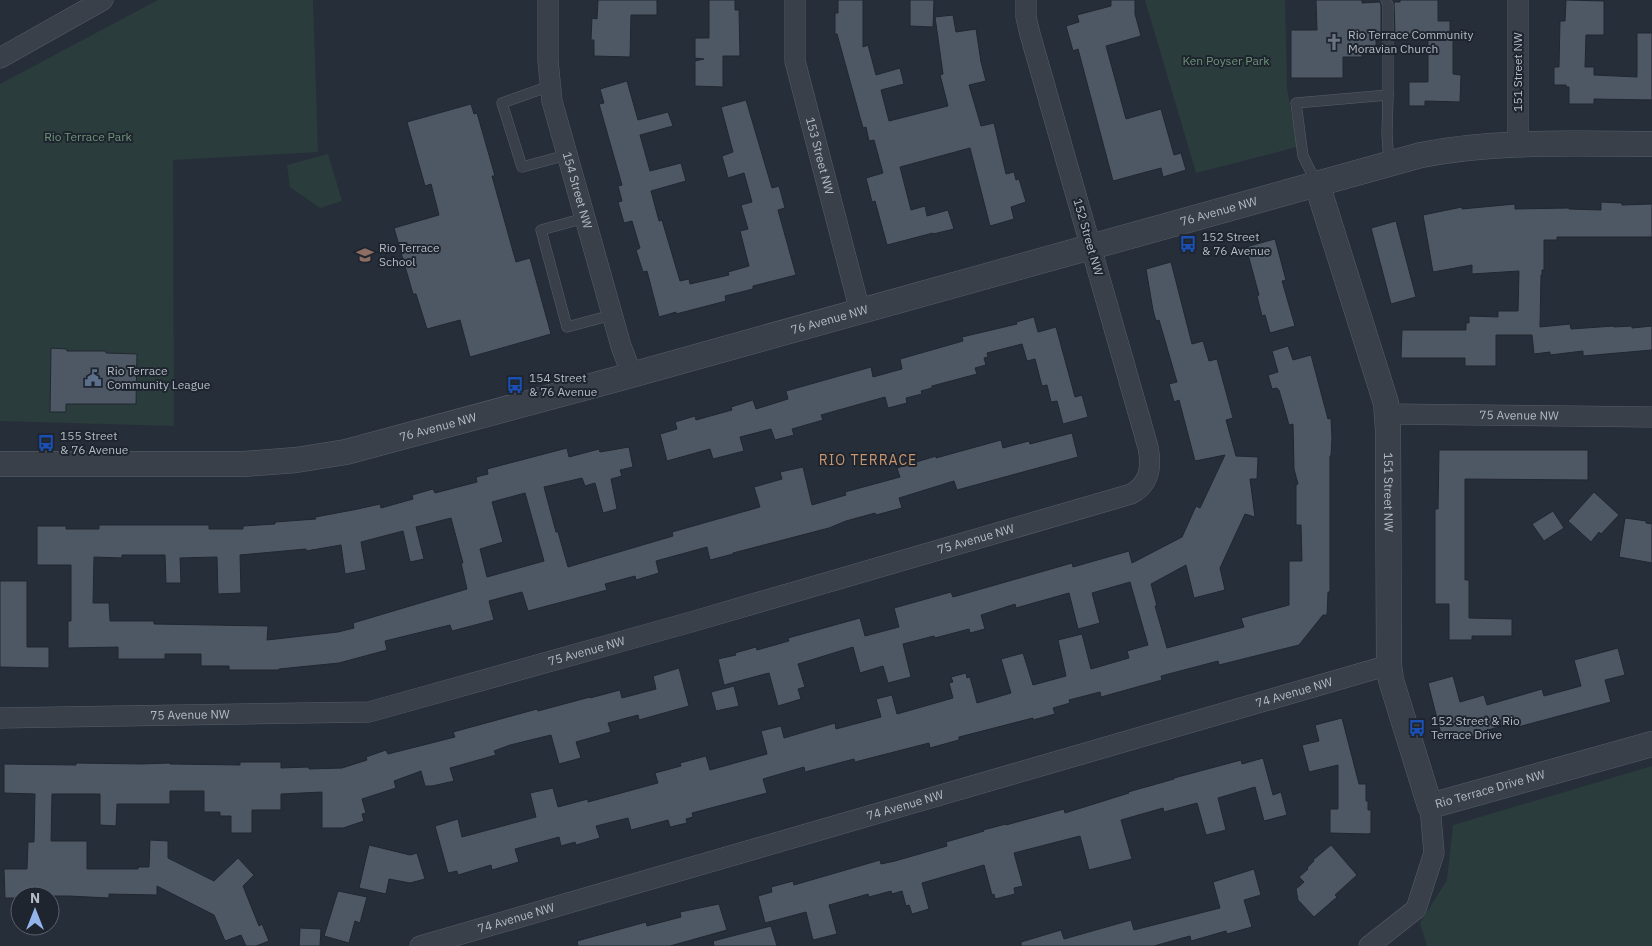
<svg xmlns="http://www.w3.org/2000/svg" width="1652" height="946" viewBox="0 0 1652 946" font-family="'IBM Plex Sans',sans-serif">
<rect width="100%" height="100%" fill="#262e39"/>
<g fill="#2b3c3c">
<path d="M158 0H313L318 152 173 160 174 426 0 421V84Z"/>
<path d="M1145 0H1285L1287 88 1297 147 1196 173Z"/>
<path d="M328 154 342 201 320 208 290 187 287 165Z"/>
<path d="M1652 766V946H1427L1420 923 1447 880 1453 825Z"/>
</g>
<g fill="#4e5865" stroke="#202731" fill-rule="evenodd">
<path d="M598 0H657V15H631L630 57 594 56V40H591L592 18 597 19Z"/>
<path d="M709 0H735V10H739L740 56H723V87L695 86V61L704 59 695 58V38H709Z"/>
<path d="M838 0H863V47L868 45 876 75 900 68 904 84 881 90 889 121 948 106 940 75 943 74 935 17 953 15 956 32 976 29 981 62 986 81 969 85 981 126 994 123 1006 174 1014 172 1016 180 1019 179 1026 202 1011 207 1014 219 990 226 970 148 900 167 911 210 925 206 927 216 948 210 954 229 933 234V233L887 245 875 201 872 202 866 178 883 173 874 140 869 141 866 127 863 128 837 34H835V13H838Z"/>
<path d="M910 0H934L933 27 910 26Z"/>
<path d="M1111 0H1135V14L1141 36 1106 46 1126 119 1161 109 1174 155 1181 153 1186 170 1163 177 1161 168 1113 181 1078 49 1073 51 1066 26 1079 22 1077 15 1111 6Z"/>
<path d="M1316 0H1362V3L1380 2 1381 6V33H1376V54H1362V57H1343V78H1291V30H1317Z"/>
<path d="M1400 0H1438V21H1450V39H1453V74L1461 75 1460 102 1425 101V106H1409V82H1428V35L1395 34 1394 2H1400Z"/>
<path d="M1566 0 1604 1V35H1586L1585 67H1594V75L1637 77V33H1652V100L1594 99V104H1569V87H1566V85H1554V67H1559L1560 21H1565Z"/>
<path d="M627 81 638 120 668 112 673 126 640 135 650 171 681 163 686 181 651 191 659 221 662 220 680 281 689 279 690 284 729 275 728 272 749 266 740 231 748 229 741 205 752 202 744 173 728 178 722 156 733 152 721 107 746 100 772 188 779 186 785 208 778 210 796 275 753 286V289L725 296 726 301 676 314V312L659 317 647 271 643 272 636 250 640 248 632 221 624 223 618 202 622 201 618 186 622 185 599 104 604 103 600 89Z"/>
<path d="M471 104 474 114 477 113 495 176H492L516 262 530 258 551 334 470 357 460 320 427 329 416 294H413L394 228 439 215 431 184 425 186 407 122Z"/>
<path d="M1601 202 1622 203V205L1652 204V237H1557V240H1544V270H1542V275H1541L1540 327 1570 324 1571 329 1614 326V327L1632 326V328L1652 326V350L1583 356V351L1550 355V352L1534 354 1532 335H1496V366H1465V358H1401L1402 330H1466V323H1469V316L1498 317V311H1518L1519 271 1472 274V265L1433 272 1423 215 1462 207V209L1515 204V209L1569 208V209L1601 210Z"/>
<path d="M1396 221 1416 297 1391 304 1371 228Z"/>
<path d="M1275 239 1286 280 1282 281 1295 326 1270 333 1265 315 1262 316 1257 296 1259 295 1246 247Z"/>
<path d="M1171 262 1192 344 1203 341 1209 361 1217 359 1233 418 1226 420 1236 456 1258 457 1257 479H1250L1255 517 1245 514 1220 568 1225 590 1194 598 1186 565 1151 584 1157 606H1155L1167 648 1244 627 1241 618 1289 605V561H1302L1301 525H1296V485L1298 484 1294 469 1293 424 1289 425 1279 390H1278L1277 388 1272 389 1268 375 1278 372 1272 351 1288 346 1293 360 1311 355 1328 419 1331 418 1332 438 1331 456H1330V592H1328L1327 615H1323L1299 645 1219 665 1218 661 1161 676 1162 680 1101 697 1100 692 1069 700 1070 703 1053 708 1055 714 1033 720V718L959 737V740L930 748 929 743 855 762 854 759 805 772 804 767 763 779 767 793 692 813 693 817 686 819 687 823 670 827 668 820 631 830 628 818 596 826 600 838 576 845 575 842 561 846 559 837 515 849 519 862 492 870 491 865 458 875 457 871 448 873 435 826 458 819 462 837 536 817 530 793 553 788 558 807 588 799V802L658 783 655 773 681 766 680 763 706 756 710 770 767 754 761 731 781 726 784 738 835 723 836 729 881 717 876 699 892 695 897 714 953 698 949 683 953 682 951 677 966 673 967 678 970 677 977 703 1011 693 1001 659 1023 653 1033 685 1066 676 1058 640 1082 634 1091 669 1129 658 1127 651 1148 645 1130 582 1092 593 1100 623 1078 629 1069 593 1016 608 1015 604 981 615 985 629 970 633 969 629 935 638 934 636 903 644 911 677 888 683 883 666 860 673 853 647 798 664 805 687 798 689 801 699 778 706 769 673 724 685 718 659 736 655 735 653 756 647 757 650 789 641 788 638 860 618 865 636 899 627 894 608 951 592 953 597 1072 563 1073 567 1129 551 1132 563 1182 537 1196 506 1200 508 1225 455 1195 461 1179 400 1174 402 1169 384 1177 382 1159 320 1156 321 1153 310 1146 269Z"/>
<path d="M1034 317 1038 332 1056 327 1075 397 1082 395 1088 417 1063 424 1057 401 1051 402 1047 385 1042 386 1035 359 1027 361 1022 344 987 353 988 357 984 358 986 365 975 368 977 374 932 386V388L921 391 922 394 906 398 907 403 888 408 885 397 821 415 823 420 792 429 794 435 775 440 771 429 740 437 744 451 713 459 710 449 667 461 660 434 677 429 675 422 695 416 696 420 732 410 731 407 753 400 756 409 788 399 786 391 871 367 873 377 902 369 900 359 963 341 962 337 1017 324 1016 322Z"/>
<path d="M51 348 67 349V351H106V353L137 354 136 404H66V412H50Z"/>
<path d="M1072 433 1078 457 957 490 954 481 899 498 902 508 876 515 875 513 846 521 829 528 733 553V554L710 560 707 547 656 561 659 573 636 580 635 576 605 584 607 590 528 611 522 592 489 601 494 620 452 631 450 625 385 641 387 650 339 663 279 669V670H229V666H201V654H165V659H118V647L68 648V621H71V565H37V526H66V529H99V525H209V529H243V526L275 524V522L316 519 315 517 353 510 380 504 381 508 413 499 412 495 433 489 435 493 477 482 476 477 488 474 487 469 567 448 569 457 599 449 600 452 629 447 633 467 620 470 622 476 611 479 617 509 603 513 595 483 585 486 582 478 544 487 556 532H558L568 567 673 536 672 532 760 507 754 487 782 479 780 472 803 467 812 505 846 495 845 492 900 477 897 468 936 456V458L1001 440 1003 448 1029 441 1030 444ZM525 493 544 561 487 577 480 549 503 542 492 502ZM451 518 463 563H461L467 589 353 623 354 628 338 632 267 640 268 626 154 624V621H110L109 603H93L94 557 122 558V555H165L166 583H181L180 558 217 557 218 594 241 593 240 555 306 549V551L341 545 345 574 366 570 361 542 403 531 410 562 424 559 416 527Z"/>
<path d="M1439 450H1588V480L1465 479V580H1469V618L1512 619V636H1472V640H1449V604H1435V509H1438Z"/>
<path d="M1594 492 1619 515 1601 534 1599 532 1591 542 1568 521Z"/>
<path d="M1553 511 1564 528 1544 541 1532 524Z"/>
<path d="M1625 518 1646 521V523L1652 524V563L1619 557Z"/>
<path d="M0 581H27V647H49V668L0 667Z"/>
<path d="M1618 648 1625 675 1605 680 1611 702 1518 727 1517 722 1484 731 1485 733 1453 742 1452 740 1443 742 1428 683 1453 676 1460 702 1484 695 1487 705 1542 689 1544 696 1581 686 1574 660Z"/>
<path d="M679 668 689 706 639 720 638 715 608 723 611 732 576 742 581 758 559 764 551 735 510 745 494 751 496 755 450 768 454 781 432 786H425L421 771 394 781 396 788 362 799 366 813 362 814 364 821 343 828H322V792L281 794V810H252V833H231V816H220V812H204V791H170V804H117L116 826 100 825V794H52L51 841H87V869H138V867H149L150 840 168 841V858L214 881 238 858 254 875 243 886 259 926 262 924 269 941 256 946H246L241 935 225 941 214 915 157 886V895L109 894V898L69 896H20V898H5L4 869H27L28 842H34L35 794 4 793V764L76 765V763L141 764 170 763V764L240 765V762H281V768L309 767V769L342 768 367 760 366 757 386 750 388 754 455 737 453 732 537 709 538 711 590 697V698L620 690 622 698 656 689 653 676Z"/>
<path d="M734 686 739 706 716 711 711 692Z"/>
<path d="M1342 718 1359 784H1366V801H1368V810H1371V833L1368 834 1330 833V809H1338V765L1309 772 1302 745 1319 741 1315 725Z"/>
<path d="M1263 758 1273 795 1281 792 1287 815 1264 821 1255 787 1218 798 1226 830 1206 835 1197 803 1164 812 1163 808 1121 820 1132 859 1089 870 1080 836 1014 853 1023 886 1014 888 1015 894 995 899 994 894 992 895 984 865 922 883 929 909 912 914 909 905 906 906 902 891 892 894 891 891 869 897 868 894 829 905 837 934 813 940 806 912 765 923 758 896 772 892 771 887 793 881 794 885 880 860 881 864 895 861 947 846 946 842 984 831 983 830 1006 824V825L1064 809 1065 813 1129 793 1128 792 1174 779V778L1241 760 1242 764Z"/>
<path d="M369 845 410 855 417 853 425 879 410 883 389 879 386 894 359 888Z"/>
<path d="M1331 845 1357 875 1335 895 1337 897 1314 917 1298 900 1296 889 1304 882 1299 877 1308 869 1307 868 1314 861 1313 860Z"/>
<path d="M1254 869 1261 895 1244 900 1252 927 1227 934 1226 931 1191 941 1190 936 1154 946H1021V942L1061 930 1064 939 1131 920 1134 930 1220 908 1213 882Z"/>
<path d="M338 891 367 897 360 923 355 921 349 943 324 936Z"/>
<path d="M719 904 727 930 670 946H578L577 941 646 922 647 926 681 917 680 912Z"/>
<path d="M771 926 777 946H714L713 941Z"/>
<path d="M300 928 321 929 320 946H299Z"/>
</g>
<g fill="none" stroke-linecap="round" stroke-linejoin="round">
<g stroke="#575e68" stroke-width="11">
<g id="service">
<path d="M1386 0 1388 5V95"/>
<path d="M550 86 502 103 522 167 567 155"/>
<path d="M1317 184 1303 156 1296 103 1388 95 1387 134 1389 163"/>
<path d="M585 218 541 230 567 327 612 315"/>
</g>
</g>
<g stroke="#575e68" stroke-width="21">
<g id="minor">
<path id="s1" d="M548 0V61L552 101 621 346 632 375"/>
<path id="s2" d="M795 0V61L860 311"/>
<path d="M1518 0V144"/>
<path d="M0 58 103 0"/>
<path id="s3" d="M1387 414 1652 417"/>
<path id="s4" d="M0 718 369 712 691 622 1131 494C1150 484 1152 467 1148 447L1030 34 1026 17V0"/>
<path id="s5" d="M420 946 1389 665"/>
<path d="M1369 946 1416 909 1434 853 1430 806"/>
</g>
</g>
<g stroke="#575e68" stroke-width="26">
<g id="tertiary">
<path id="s6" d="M1317 184 1386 403 1388 430 1389 665 1391 680 1430 806 1652 744"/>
<path id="s7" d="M0 464H244L296 460 346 452 617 379 1421 155C1497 140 1575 144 1652 144"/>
</g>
</g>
<use href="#service" stroke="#39404a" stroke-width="10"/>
<use href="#minor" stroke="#39404a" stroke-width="20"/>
<use href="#tertiary" stroke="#39404a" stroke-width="25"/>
</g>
<defs>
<g id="church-bare" transform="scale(1.35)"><path d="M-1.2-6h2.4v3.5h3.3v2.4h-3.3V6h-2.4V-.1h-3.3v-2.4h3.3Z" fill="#6b7280" stroke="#1e252f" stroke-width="2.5" paint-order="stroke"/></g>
<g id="bus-bare" transform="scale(1.35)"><path d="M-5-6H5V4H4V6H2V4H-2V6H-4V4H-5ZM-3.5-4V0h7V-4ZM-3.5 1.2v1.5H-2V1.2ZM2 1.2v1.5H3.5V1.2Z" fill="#1a4fb4" stroke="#1e252f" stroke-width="2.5" paint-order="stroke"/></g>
<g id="school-bare" transform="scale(1.35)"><path d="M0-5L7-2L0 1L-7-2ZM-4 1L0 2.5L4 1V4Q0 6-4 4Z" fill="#8d6e63" stroke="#1e252f" stroke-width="2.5" paint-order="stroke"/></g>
<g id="civic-bare" transform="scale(1.35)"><path d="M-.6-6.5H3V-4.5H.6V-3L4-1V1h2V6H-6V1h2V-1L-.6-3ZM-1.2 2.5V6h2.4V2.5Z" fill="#5c6f8a" stroke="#1e252f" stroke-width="2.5" paint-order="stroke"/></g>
</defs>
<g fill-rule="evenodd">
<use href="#church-bare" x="1334" y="42"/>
<use href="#bus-bare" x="1188" y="244"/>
<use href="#school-bare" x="365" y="255"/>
<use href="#civic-bare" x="93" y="378"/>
<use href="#bus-bare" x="515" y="385"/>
<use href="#bus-bare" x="46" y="443"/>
<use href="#bus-bare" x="1417" y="728"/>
</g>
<g text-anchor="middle" stroke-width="4" stroke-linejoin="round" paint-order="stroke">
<g font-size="12" fill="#b5bbc5" stroke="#1e252f" text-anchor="start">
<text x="1348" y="39">Rio Terrace Community<tspan x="1348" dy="14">Moravian Church</tspan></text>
<text x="1202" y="241">152 Street<tspan x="1202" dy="14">&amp; 76 Avenue</tspan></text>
<text x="379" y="252">Rio Terrace<tspan x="379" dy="14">School</tspan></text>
<text x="107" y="375">Rio Terrace<tspan x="107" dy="14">Community League</tspan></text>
<text x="529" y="382">154 Street<tspan x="529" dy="14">&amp; 76 Avenue</tspan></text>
<text x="60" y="440">155 Street<tspan x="60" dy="14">&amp; 76 Avenue</tspan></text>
<text x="1431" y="725">152 Street &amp; Rio<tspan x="1431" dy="14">Terrace Drive</tspan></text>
</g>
<g font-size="12" fill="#6e9477" stroke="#1e252f">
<text x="1226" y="65">Ken Poyser Park</text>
<text x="88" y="141">Rio Terrace Park</text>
</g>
<g font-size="12" fill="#b5bbc5" stroke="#1e252f">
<text transform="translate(1518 72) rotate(-90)" y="4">151 Street NW</text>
<text dy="4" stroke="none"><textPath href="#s2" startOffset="159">153 Street NW</textPath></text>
<text dy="4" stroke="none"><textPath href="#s1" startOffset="194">154 Street NW</textPath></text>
<text dy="4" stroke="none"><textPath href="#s7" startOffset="1252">76 Avenue NW</textPath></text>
<text transform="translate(1088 237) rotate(74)" y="4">152 Street NW</text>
<text dy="4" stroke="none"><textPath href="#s7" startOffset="848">76 Avenue NW</textPath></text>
<text dy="4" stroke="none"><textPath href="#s3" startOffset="132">75 Avenue NW</textPath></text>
<text dy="4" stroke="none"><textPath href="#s7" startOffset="442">76 Avenue NW</textPath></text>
<text dy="4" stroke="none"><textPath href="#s6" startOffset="319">151 Street NW</textPath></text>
<text dy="4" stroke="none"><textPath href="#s4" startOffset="1000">75 Avenue NW</textPath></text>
<text dy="4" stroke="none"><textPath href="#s4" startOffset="595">75 Avenue NW</textPath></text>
<text dy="4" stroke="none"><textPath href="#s5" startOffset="910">74 Avenue NW</textPath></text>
<text dy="4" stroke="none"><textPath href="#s4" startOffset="190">75 Avenue NW</textPath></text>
<text dy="4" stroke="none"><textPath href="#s6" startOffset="701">Rio Terrace Drive NW</textPath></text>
<text dy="4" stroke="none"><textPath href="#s5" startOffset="505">74 Avenue NW</textPath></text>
<text dy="4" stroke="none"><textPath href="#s5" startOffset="100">74 Avenue NW</textPath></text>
</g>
<g font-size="14" letter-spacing="1" fill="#c8956d" stroke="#1e252f">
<text x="868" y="465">RIO TERRACE</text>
</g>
</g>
<g transform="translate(35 911)"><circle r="24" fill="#1e252f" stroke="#5a616b"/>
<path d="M0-4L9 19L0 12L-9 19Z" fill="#93b5ec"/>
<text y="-8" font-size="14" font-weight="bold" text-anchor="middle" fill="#b5bbc5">N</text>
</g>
</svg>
